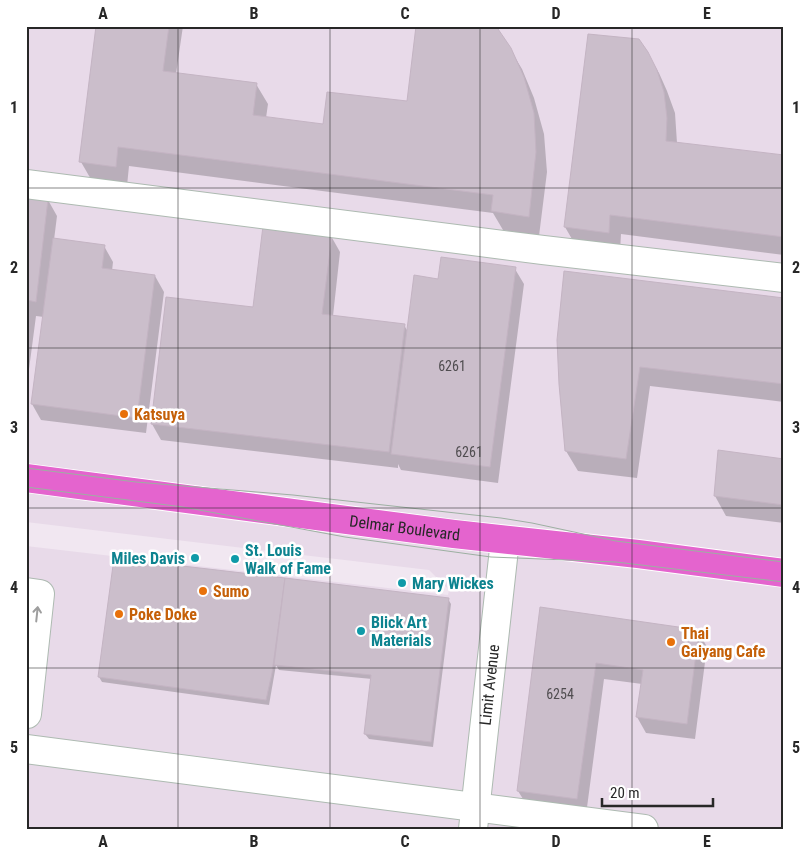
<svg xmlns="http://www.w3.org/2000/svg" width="810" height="855" viewBox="0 0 810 855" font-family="'Roboto Condensed',sans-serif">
<rect width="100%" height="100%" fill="#e8dae9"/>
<path fill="#f1e7f1" d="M26 522 429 570 449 590 448 595 26 546Z"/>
<g fill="#0003">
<path d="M97 26H183L176 74 256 84 268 104 266 118 324 125 408 102 510 49 522 69 534 98 544 134 547 172 539 236 503 230 493 213 129 166 127 186 92 181 81 162Z"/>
<path d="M647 53 659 73 667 91 675 113 677 143 784 156V255L621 234 620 252 576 246 565 227Z"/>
<path d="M26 198 48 200 57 216 54 240 104 246 113 262 112 271 155 276 164 292 146 433 41 420 32 404 44 317 36 316 26 392Z"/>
<path d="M331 236 340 252 333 316 404 325 408 332 439 280 515 269 524 284 498 483 401 470 398 464V468L161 440 152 424 254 308Z"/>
<path d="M784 300V402L650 386 637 478 578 471 566 451 560 384Z"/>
<path d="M720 452 784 460V523L726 516 715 496Z"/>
<path d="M115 560 448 599 451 604 433 747 369 739 365 734 372 679 279 670 276 665 269 705 102 682 99 677Z"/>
<path d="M541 608 698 631 707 647 695 739 646 733 637 717 642 684 604 679 586 815 528 807 518 791Z"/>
</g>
<g fill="#cbbecb" stroke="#c4b4c3">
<path d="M96 26H169L163 71 257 83 253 115 323 124 327 92 407 101 416 26H496L511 48 524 77 534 113 536 152 529 217 491 211 493 195 118 147 116 167 79 162Z"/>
<path d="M588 34 639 39 648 52 657 70 664 92 667 118 666 141 784 155V237L610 215 609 233 564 227Z"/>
<path d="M26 196 48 199 36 302 27 300 26 309Z"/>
<path d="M263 226 332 235 322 314 405 324 389 452 151 424 166 297 253 307Z"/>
<path d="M53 238 105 245 102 268 155 275 137 418 31 404Z"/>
<path d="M441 257 516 267 490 467 391 454 414 275 438 279Z"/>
<path d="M564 271 784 298V384L640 367 626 459 565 451 559 384 557 340Z"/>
<path d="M718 450 784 459V505L714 496Z"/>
<path d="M114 558 285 578 272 673 266 700 98 677Z"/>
<path d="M285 578 449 598 431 742 364 734 371 675 274 665Z"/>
<path d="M540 607 699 630 687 724 636 717 643 670 596 663 577 799 517 791Z"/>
</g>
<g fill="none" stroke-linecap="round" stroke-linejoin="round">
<g stroke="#adbab1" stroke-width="30">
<g id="minor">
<path d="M26 184 543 250 784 278"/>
<path d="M26 592 40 594 27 714H26"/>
<path d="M26 749 644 829"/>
<path id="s1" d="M473 829 505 540"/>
</g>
</g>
<g stroke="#fff" stroke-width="30">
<g id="major">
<path id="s2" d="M26 478 454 534 638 554 784 573"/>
</g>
</g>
<use href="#minor" stroke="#fff" stroke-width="28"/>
<use href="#major" stroke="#e464ce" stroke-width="28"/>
<g stroke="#9db0a2" stroke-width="1">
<path d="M26 468 136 482 293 495 501 518 532 523 616 541 784 562"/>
<path d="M26 487 183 507 345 537 491 557 616 562 784 582"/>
</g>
</g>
<defs><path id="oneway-shaft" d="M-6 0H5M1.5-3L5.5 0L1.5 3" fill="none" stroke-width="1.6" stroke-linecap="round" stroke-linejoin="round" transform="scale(1.25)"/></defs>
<use stroke="#9e9e9e" href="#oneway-shaft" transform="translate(37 614) rotate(-84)"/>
<path fill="none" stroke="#272727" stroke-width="1" stroke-opacity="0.55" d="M178 26V829M330 26V829M480 26V829M632 26V829M26 188H784M26 348H784M26 508H784M26 668H784"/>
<g fill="#e8710a" stroke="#fff" stroke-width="2">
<circle cx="124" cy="414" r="5"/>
<circle cx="203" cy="591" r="5"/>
<circle cx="119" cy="614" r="5"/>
<circle cx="671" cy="642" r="5"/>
</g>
<g fill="#0f9aa8" stroke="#fff" stroke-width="2">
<circle cx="195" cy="558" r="5"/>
<circle cx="235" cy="559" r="5"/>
<circle cx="402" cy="583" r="5"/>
<circle cx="361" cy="631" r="5"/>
</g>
<g text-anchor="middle" stroke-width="5" stroke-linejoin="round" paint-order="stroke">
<g font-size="14" fill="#504d50">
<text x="452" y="371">6261</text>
<text x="469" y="457">6261</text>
<text x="560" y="699">6254</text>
</g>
<g font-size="16" font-weight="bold" fill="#c56008" stroke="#fff" text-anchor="start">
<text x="134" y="420">Katsuya</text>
<text x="213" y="597">Sumo</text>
<text x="129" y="620">Poke Doke</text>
<text x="681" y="639">Thai<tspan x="681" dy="18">Gaiyang Cafe</tspan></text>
</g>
<g font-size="16" fill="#272727" stroke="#fff">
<text dy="6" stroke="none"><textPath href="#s2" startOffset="382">Delmar Boulevard</textPath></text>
<text dy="6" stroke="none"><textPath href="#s1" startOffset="145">Limit Avenue</textPath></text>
</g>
<g font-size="16" font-weight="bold" fill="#0d838f" stroke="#fff" text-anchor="start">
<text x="245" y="556">St. Louis<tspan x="245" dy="18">Walk of Fame</tspan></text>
<text x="185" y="564" text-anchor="end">Miles Davis</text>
<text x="412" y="589">Mary Wickes</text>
<text x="371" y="628">Blick Art<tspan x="371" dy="18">Materials</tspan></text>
</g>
</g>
<rect width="810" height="855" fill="none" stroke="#ffffff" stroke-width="55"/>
<path d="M602 798v8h111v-8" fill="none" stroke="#272727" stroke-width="2.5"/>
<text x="610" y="798" font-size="15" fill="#272727" stroke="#ffffff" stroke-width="4" paint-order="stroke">20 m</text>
<rect x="28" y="28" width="754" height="800" fill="none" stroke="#272727" stroke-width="2"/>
<g font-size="16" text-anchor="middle" font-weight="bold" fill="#272727">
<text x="103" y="19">A</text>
<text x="254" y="19">B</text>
<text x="405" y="19">C</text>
<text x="556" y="19">D</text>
<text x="707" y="19">E</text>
<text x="14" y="113">1</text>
<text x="796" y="113">1</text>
<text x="14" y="273">2</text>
<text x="796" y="273">2</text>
<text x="14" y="433">3</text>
<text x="796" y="433">3</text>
<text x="14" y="593">4</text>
<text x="796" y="593">4</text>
<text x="14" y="753">5</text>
<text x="796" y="753">5</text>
<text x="103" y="847">A</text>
<text x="254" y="847">B</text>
<text x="405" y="847">C</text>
<text x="556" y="847">D</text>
<text x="707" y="847">E</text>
</g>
</svg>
